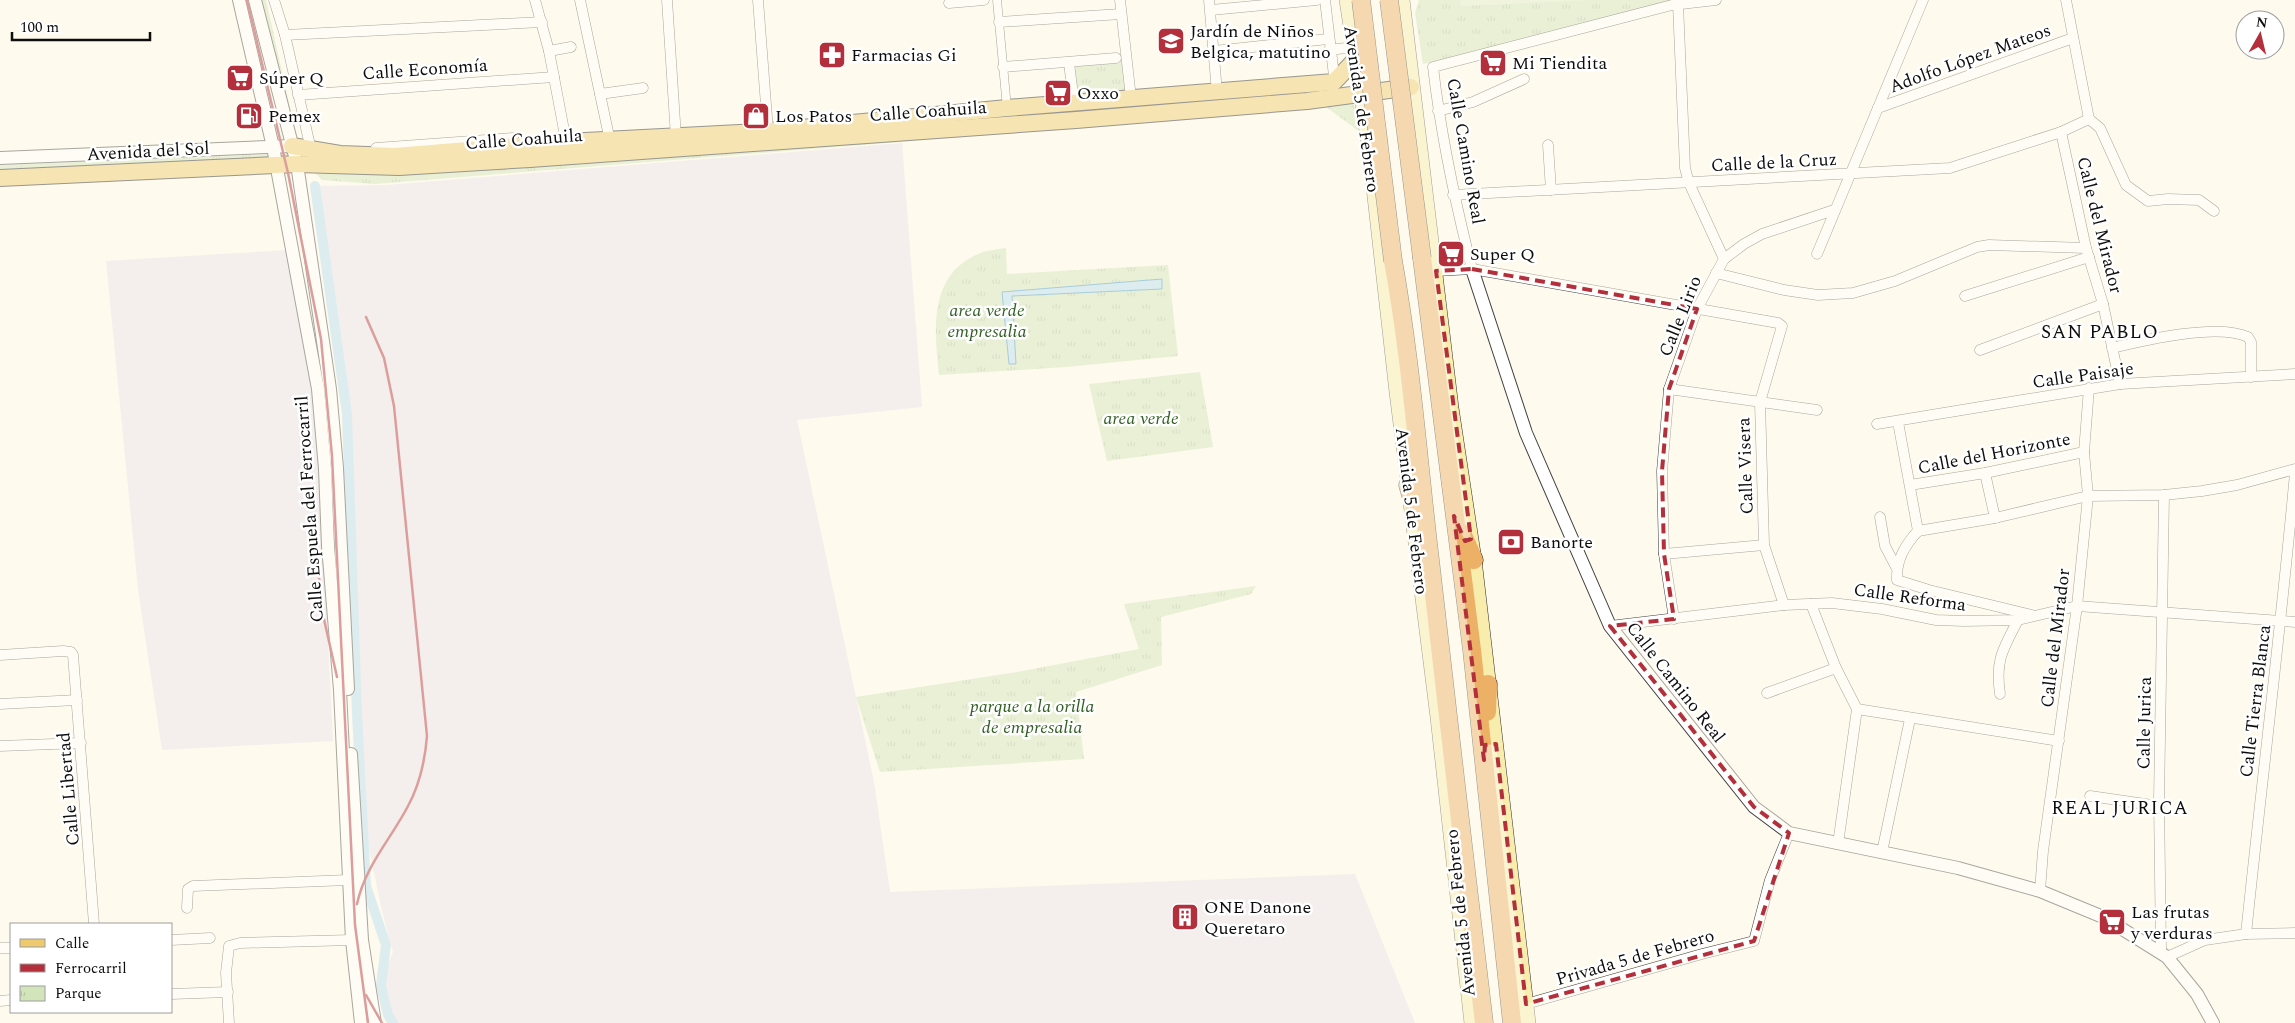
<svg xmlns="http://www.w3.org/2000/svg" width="2295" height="1023" viewBox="0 0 2295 1023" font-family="Spectral,serif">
<defs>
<pattern id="park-tufts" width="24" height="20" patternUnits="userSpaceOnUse" patternTransform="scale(1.25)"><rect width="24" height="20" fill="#d2e5ba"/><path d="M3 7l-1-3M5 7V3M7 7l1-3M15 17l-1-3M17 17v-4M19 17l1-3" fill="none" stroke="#b3c39f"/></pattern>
</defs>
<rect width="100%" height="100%" fill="#fefaed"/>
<g fill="#e9e1eb">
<path d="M902 143 922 407 797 420 874 782 890 892 1355 874 1415 1023H396L394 1020 384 973 393 952 382 911 367 839 349 442 316 186 386 185Z"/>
<path d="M289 250 305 330 318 437 333 741 162 750 138 589 106 261Z"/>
</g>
<g fill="url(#park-tufts)">
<path d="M260 0H266L300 153 1327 88 1353 101 1360 132 1322 104 1014 123 1012 133 375 184 322 180 302 160 0 172V165L299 153Z"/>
<path d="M1419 0H1682L1423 64 1415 13Z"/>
<path d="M1123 59 1127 90 1078 94 1075 63Z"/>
<path d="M1006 248 1007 274 1168 265 1178 356 1066 367 939 375C934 328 928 272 983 252 990 250 999 249 1006 248Z"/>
<path d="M1200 372 1213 447 1107 461 1089 384Z"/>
<path d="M1256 586 1251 594 1161 617 1162 665 1076 692 1084 759 880 772 856 697 1017 672 1139 649 1124 604Z"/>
</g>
<path fill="#e3edcb" d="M1460 0H1588L1461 6Z"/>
<path fill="#b6def1" stroke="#4295c3" d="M1162 279V289L1012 296 1016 364H1009L1002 292Z"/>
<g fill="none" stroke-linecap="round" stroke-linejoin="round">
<path stroke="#b6def1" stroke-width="10" d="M315 186 347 414 357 714 366 886 386 945 381 985 388 1015 393 1023"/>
<g stroke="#404040" stroke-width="9">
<path id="pedestrian" d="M997 0 1007 108"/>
</g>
<g stroke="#404040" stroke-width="11">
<g id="minor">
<path d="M274 0 285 35 311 150"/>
<path d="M535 0 549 51 567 146"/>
<path d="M580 0 610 141"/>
<path d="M667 0 676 137"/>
<path d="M758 0 768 131"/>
<path d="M1120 0 1131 98"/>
<path d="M1209 0 1217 92"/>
<path d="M1325 0 1335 84"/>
<path d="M2066 0 2089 119"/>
<path d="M949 3 984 0"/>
<path d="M1678 4 1685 168 1689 183 1724 259"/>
<path d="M1211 10 1317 0"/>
<path d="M999 22 1121 14"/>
<path d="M285 35 542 22"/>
<path d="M1329 50 1354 47"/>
<path d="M549 51 571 47"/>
<path d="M1214 51 1328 39"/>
<path d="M1069 63 1074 103"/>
<path d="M1003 67 1116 58"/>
<path d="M600 94 643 88"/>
<path d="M298 95 554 77"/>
<path d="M1878 108 2073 38"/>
<path d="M1438 111 1473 102 1524 79"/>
<path d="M2089 119 2100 128 2126 185 2148 201 2168 199 2199 200 2214 211"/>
<path d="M2061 132 2086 248 2103 304 2120 384"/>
<path d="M1548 145 1551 190"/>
<path d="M376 148 513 138"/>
<path d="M1453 195 1950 168 2061 132 2089 119"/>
<path d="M1817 254 1923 0"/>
<path d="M1472 269C1455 202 1441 136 1433 67L1672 5 1716 0"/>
<path d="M1436 271 1472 269 1778 323 1782 326 1760 402 1764 545 1784 605"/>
<path d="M1716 273 1784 290 1818 295 1853 293 1895 281 1977 247 1989 245 2086 248"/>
<path d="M1965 296 2089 257"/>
<path d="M2112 348C2145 340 2217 323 2248 337L2251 342V377"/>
<path d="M1980 350 2103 304"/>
<path d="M1669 389 1817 410"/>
<path d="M1898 422 1918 531"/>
<path d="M1877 424 2120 384 2295 374"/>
<path d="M1985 473 1995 518"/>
<path d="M1910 485 1985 473 2084 452"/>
<path d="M1880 517 1885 546 1896 567"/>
<path d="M1918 531 1995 518 2088 496 2164 495 2202 491 2237 485 2295 469"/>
<path d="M1918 531C1905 545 1896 560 1897 580L1929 590 2032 615"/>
<path d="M1664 554 1764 545"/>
<path d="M1811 604 1836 668 1857 709 1838 844"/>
<path d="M1674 619 1664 554 1662 471 1669 389 1697 309 1724 259 1744 244 1762 234 1834 210"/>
<path d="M1610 626 1784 605 1832 603 1882 609 1936 620 1964 621 2018 620 2077 606 2295 622"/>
<path d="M0 655 63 651 71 652 73 655 94 924"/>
<path d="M1767 693 1836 668"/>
<path d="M2000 694C1995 660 2003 649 2018 620"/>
<path d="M0 704 77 700"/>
<path d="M1857 709 2059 741"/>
<path d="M0 746 81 743"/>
<path d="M2090 796 2159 806"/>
<path d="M1882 852 1910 719"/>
<path d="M2040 891 2043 851 2077 606 2088 496 2084 452 2089 388"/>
<path d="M187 908 188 889 193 886 348 880"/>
<path d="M2246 934C2262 780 2281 627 2295 473"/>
<path d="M171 940 210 938"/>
<path d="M0 948H11"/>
<path d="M2161 952 2159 800 2164 495"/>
<path d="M2167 957 2205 940 2246 934 2295 933"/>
<path d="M171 994 228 992"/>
<path d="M0 1001 11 1000"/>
<path d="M1526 1004 1702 954 1754 941 1770 880 1789 833"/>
<path d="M229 1023 226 973 229 946 240 943 352 940"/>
</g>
</g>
<g stroke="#404040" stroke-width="14">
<g id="tertiary">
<path d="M239 0 273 147 318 389 325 469 328 546 340 690 352 940 361 1023"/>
<path d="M255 0 297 164 330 389 337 468 348 689"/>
<path d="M0 158 292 146"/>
<path d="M1472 269 1526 433 1610 626 1754 807 1789 833 1958 868 2040 891 2103 917 2167 957 2197 994 2213 1023"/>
<path d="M351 754 362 940 375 1023"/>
</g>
</g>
<g stroke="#2f2f2f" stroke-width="16">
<g id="secondary">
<path d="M1347 0 1369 143 1397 392 1438 717 1472 1023"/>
<path d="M1402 0 1451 408 1474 560 1528 1023"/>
</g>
</g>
<g stroke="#1e1e1e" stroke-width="18">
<g id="primary">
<path d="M292 146 340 154 395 156 566 142 759 132 1007 108 1334 82 1356 59"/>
<path d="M0 178 297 164 399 167 530 159 1076 120 1307 101 1411 87"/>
</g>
</g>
<g stroke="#1e1e1e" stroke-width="19">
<g id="trunk">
<path d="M1422 258 1472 650 1512 1023"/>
<path d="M1393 261C1411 360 1418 460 1430 560 1447 714 1466 869 1484 1023"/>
<path d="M1408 485 1417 516"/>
<path d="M1462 533 1474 560"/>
<path d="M1487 712 1488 684"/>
</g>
</g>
<use href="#pedestrian" stroke="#fff" stroke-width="8"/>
<use href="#minor" stroke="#fff" stroke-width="10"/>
<use href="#tertiary" stroke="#fff" stroke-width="12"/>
<use href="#secondary" stroke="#f9edad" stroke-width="15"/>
<use href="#primary" stroke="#eec96d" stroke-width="16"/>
<use href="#trunk" stroke="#ecb066" stroke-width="18"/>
<g stroke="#b22f3b" stroke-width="2.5">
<path d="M247 0 288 173 321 339 332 456 355 925 368 1023"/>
<path d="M315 519 321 606 337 677"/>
<path d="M357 904C365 866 391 839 408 806 420 784 425 761 427 736L394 406 384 358 366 317"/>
<path d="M366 995 382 1023"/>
</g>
<g stroke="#1e1e1e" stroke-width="19" stroke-linecap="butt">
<g id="trunk-bridge">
<path d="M1361 0 1393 261"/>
<path d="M1389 0 1422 258"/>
</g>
</g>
<use href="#trunk-bridge" stroke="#ecb066" stroke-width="18"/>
</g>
<path d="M0 0H2295V1023H0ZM1472 269 1697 309 1669 389 1662 471 1664 554 1674 619 1610 626 1754 807 1789 833 1754 941 1526 1004 1496 744 1485 745 1484 760 1454 516 1465 541 1471 539 1436 271Z" fill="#fefaed" fill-opacity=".55" fill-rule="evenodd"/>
<path fill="none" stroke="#b22f3b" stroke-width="4" stroke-dasharray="10 6" stroke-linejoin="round" d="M1472 269 1697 309 1669 389 1662 471 1664 554 1674 619 1610 626 1754 807 1789 833 1754 941 1526 1004 1496 744 1485 745 1484 760 1454 516 1465 541 1471 539 1436 271Z"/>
<defs>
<g id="school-square" transform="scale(1.4375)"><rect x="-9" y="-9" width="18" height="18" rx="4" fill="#b22f3b" stroke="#fff"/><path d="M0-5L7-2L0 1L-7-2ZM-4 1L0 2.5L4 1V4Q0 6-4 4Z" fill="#fff"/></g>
<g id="pharmacy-square" transform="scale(1.4375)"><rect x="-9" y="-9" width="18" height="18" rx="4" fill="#b22f3b" stroke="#fff"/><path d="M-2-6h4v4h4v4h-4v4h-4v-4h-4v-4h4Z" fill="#fff"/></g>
<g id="supermarket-square" transform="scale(1.4375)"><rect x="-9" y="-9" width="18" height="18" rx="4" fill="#b22f3b" stroke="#fff"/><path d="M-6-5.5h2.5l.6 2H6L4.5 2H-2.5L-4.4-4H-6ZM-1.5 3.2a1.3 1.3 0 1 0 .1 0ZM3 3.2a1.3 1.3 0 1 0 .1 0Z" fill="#fff"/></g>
<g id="fuel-square" transform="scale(1.4375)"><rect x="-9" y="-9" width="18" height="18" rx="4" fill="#b22f3b" stroke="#fff"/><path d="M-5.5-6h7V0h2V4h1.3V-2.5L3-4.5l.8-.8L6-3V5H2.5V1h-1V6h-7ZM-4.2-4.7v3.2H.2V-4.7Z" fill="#fff"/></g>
<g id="shop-square" transform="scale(1.4375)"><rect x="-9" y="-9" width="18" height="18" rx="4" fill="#b22f3b" stroke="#fff"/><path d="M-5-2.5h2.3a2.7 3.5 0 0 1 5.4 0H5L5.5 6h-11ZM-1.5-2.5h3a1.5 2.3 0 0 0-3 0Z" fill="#fff"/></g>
<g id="bank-square" transform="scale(1.4375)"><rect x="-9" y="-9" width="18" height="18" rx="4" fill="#b22f3b" stroke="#fff"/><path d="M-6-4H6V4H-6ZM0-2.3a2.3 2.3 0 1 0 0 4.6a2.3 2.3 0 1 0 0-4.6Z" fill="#fff"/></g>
<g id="building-square" transform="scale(1.4375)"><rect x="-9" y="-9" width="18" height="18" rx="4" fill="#b22f3b" stroke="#fff"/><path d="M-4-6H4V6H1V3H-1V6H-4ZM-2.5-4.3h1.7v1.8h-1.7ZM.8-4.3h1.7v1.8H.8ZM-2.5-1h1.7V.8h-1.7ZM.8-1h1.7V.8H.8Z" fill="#fff"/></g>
</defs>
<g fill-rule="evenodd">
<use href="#school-square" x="1171" y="41"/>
<use href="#pharmacy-square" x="832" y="55"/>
<use href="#supermarket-square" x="1493" y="63"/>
<use href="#supermarket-square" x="240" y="78"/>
<use href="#supermarket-square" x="1058" y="93"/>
<use href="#fuel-square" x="249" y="116"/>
<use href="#shop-square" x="756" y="116"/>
<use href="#supermarket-square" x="1451" y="254"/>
<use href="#bank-square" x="1511" y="542"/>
<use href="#building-square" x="1185" y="917"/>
<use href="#supermarket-square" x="2112" y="922"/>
</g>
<g text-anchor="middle" stroke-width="5" stroke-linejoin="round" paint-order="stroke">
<g font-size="18" fill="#0d0d0d" stroke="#fff" text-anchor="start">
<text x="1190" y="37">Jardín de Niños<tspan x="1190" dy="21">Belgica, matutino</tspan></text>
<text x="851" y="61">Farmacias Gi</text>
<text x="1512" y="69">Mi Tiendita</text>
<text x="259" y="84">Súper Q</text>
<text x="1077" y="99">Oxxo</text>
<text x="268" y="122">Pemex</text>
<text x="775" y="122">Los Patos</text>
<text x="1470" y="260">Super Q</text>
<text x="1530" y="548">Banorte</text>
<text x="1204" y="913">ONE Danone<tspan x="1204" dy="21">Queretaro</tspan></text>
<text x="2131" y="918">Las frutas<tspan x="2131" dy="21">y verduras</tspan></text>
</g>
<g font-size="18" fill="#0d0d0d" stroke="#fff">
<text transform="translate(1970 58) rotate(-20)" y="6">Adolfo López Mateos</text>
<text transform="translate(425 69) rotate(-4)" y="6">Calle Economía</text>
<text transform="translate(1362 109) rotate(82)" y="6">Avenida 5 de Febrero</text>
<text transform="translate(928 111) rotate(-4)" y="6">Calle Coahuila</text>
<text transform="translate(524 139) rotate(-4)" y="6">Calle Coahuila</text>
<text transform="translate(148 151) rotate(-3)" y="6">Avenida del Sol</text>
<text transform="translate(1466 151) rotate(80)" y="6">Calle Camino Real</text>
<text transform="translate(1774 162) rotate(-3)" y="6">Calle de la Cruz</text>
<text transform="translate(2100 225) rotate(76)" y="6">Calle del Mirador</text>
<text transform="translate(1680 316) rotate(-68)" y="6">Calle Lirio</text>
<text transform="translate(2083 375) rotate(-8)" y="6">Calle Paisaje</text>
<text transform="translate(1994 453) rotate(-11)" y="6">Calle del Horizonte</text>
<text transform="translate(1745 466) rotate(-92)" y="6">Calle Visera</text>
<text transform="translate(309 509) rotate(-94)" y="6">Calle Espuela del Ferrocarril</text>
<text transform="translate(1412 511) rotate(83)" y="6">Avenida 5 de Febrero</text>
<text transform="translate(1910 597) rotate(8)" y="6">Calle Reforma</text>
<text transform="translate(2055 638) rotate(-83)" y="6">Calle del Mirador</text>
<text transform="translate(1676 682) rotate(52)" y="6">Calle Camino Real</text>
<text transform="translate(2255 701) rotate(-83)" y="6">Calle Tierra Blanca</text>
<text transform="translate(2144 723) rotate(-89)" y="6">Calle Jurica</text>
<text transform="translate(68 789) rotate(-95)" y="6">Calle Libertad</text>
<text transform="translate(1460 913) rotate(-96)" y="6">Avenida 5 de Febrero</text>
<text transform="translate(1635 957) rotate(-16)" y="6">Privada 5 de Febrero</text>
</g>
<g font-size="18" font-style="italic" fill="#315f22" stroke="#fff">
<text x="987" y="316">area verde<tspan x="987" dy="21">empresalia</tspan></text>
<text x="1141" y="424">area verde</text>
<text x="1032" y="712">parque a la orilla<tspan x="1032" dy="21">de empresalia</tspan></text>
</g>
<g font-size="19" letter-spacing="1" fill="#0d0d0d" stroke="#fff">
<text x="2100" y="338">SAN PABLO</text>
<text x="2120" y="814">REAL JURICA</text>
</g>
</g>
<rect x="10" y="923" width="162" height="90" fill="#ffffff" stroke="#9e9e9e"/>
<rect x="20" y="939" width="25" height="8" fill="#eec96d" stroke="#9e9e9e"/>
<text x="55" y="948" font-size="15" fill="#0d0d0d">Calle</text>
<rect x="20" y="964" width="25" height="8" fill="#b22f3b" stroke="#9e9e9e"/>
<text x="55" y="973" font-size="15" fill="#0d0d0d">Ferrocarril</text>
<rect x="20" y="986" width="25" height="15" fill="url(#park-tufts)" stroke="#9e9e9e"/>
<text x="55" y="998" font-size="15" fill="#0d0d0d">Parque</text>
<g transform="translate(2260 35) rotate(8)"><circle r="24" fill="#ffffff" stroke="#9e9e9e"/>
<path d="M0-4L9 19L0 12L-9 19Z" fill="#b22f3b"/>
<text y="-8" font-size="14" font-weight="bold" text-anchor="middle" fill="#0d0d0d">N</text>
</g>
<path d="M12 32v8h138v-8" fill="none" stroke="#0d0d0d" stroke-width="2.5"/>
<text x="20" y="32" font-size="15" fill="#0d0d0d" stroke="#ffffff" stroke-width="4" paint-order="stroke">100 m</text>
</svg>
